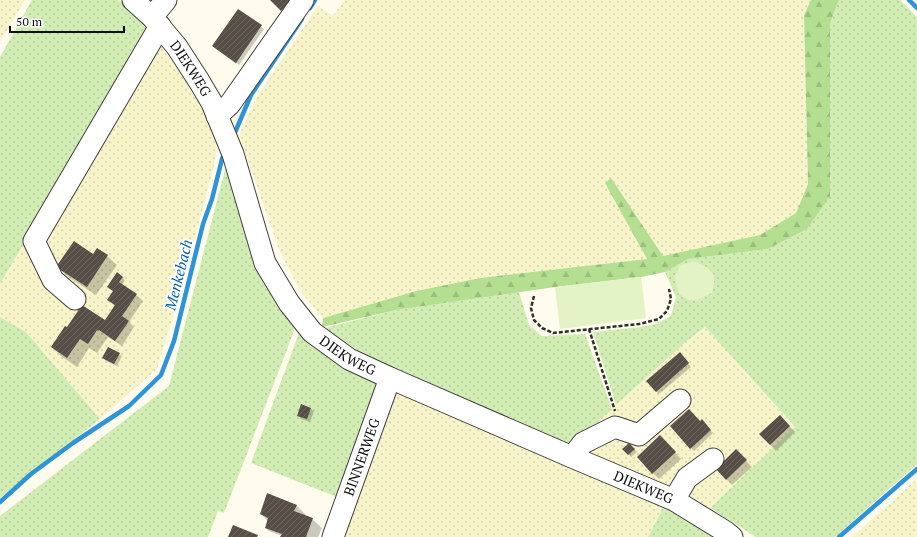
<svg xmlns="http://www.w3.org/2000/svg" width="917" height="537" viewBox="0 0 917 537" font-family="'PT Serif',serif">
<defs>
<pattern id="farmland-dots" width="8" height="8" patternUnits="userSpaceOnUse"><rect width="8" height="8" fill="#f8f4ca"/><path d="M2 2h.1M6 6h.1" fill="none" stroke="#d3d0ac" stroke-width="1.8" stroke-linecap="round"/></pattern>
<pattern id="grass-dots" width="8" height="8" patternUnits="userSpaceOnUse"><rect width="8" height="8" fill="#d1edb3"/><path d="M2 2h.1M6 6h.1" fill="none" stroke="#b2ca99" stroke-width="1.8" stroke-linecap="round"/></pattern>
<pattern id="forest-firs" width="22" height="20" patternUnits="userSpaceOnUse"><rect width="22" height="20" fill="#b4df91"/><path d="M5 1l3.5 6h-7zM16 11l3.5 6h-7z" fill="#9abe7c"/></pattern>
<pattern id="building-hatch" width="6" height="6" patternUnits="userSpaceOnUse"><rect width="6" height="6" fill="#574e48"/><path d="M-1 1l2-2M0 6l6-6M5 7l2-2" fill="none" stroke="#6a635e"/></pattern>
</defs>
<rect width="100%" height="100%" fill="#fffbed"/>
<g fill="url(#farmland-dots)">
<path d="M0 0H25L0 42Z"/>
<path d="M345 0H811L804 15 808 184 796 213 760 235 663 257 611 179 605 183 647 259 480 278 416 291 323 318 301 292 280 252 239 135 256 98 318 6 333 16Z"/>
<path d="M160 45 200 100 217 148 213 170 179 297 157 369 100 419 26 332 0 317V284L48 203Z"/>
<path d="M705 327 795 428 710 508 571 446 688 340Z"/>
<path d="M396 391 664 506 648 537H342Z"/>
<path d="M917 479V537H852Z"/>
</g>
<g fill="url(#grass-dots)">
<path d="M32 0H119L147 25 140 47 0 284V57Z"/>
<path d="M839 0H900L917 17V464L835 537H755L744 529 710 508 795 427 705 327 688 340 616 405 593 332 641 327 655 324 671 316 676 297 665 272 687 259 768 249 807 229 830 23Z"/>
<path d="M227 162 296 326 224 513 218 511 208 537H0V516L169 386Z"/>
<path d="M519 292 529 325 542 336 585 334 612 409 571 446 384 365 348 344 325 328 396 310Z"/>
<path d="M0 317 26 332 100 419 0 498Z"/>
<path d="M300 330 374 379 381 392 342 499 251 463Z"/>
<path d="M664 506 724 537H648Z"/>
</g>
<path fill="url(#forest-firs)" d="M811 0H839L830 23V196L807 229 768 249 688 259 665 272 641 277 555 287 396 310 322 327 323 318 416 291 480 278 647 259 605 183 611 178 663 256 760 235 796 213 808 184 804 15Z"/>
<g fill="#e3f3c6">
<path d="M694 261C712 270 718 271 712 293L696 300H688L679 294 675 278 679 266Z"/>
<path d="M641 277 646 318 560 329 555 287Z"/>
</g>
<g fill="#0003">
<path d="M239 10 264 29 239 65 237 63 236 64 220 52 213 46Z"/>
<path d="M93 255 107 256 117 265 96 295 67 276 58 267Z"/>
<path d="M122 277 125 280 122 285 136 295 143 301 129 322 134 327 122 346 108 337 97 353 89 348 77 367 61 356 52 347 68 329 105 321 115 306 109 300 114 291 111 289Z"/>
<path d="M119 354 122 356 117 366 106 361 103 358Z"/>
<path d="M682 356 691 367 659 394 656 391Z"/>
<path d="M302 406 311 409 314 411 310 422 301 419 299 416Z"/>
<path d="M780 416 795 432 776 451 761 434Z"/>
<path d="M702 421 713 433 694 451 671 426 700 422Z"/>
<path d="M666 443 681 459 659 479 653 473Z"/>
<path d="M629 444 637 452 631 457 624 449Z"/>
<path d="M736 451 752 467 732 485 717 469Z"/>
<path d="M296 505 306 515 305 516 312 519 322 528 318 537H282V536L269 531 266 528 268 521 261 514Z"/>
</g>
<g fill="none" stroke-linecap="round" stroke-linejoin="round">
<g stroke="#2d94d9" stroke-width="4.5">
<path d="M909 0 917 8"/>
<path d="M310 8 315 0"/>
<path d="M233 137 251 95 302 19"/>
<path d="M0 502 31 474 73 443 129 406 161 375 174 341 203 224 212 199 222 159 225 152"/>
<path d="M839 537 917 469"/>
</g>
</g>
<g fill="url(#building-hatch)">
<path d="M270 0H291L281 11Z"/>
<path d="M238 9 262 25 236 63 212 46Z"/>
<path d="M74 241 93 254 97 248 108 255 87 287 56 267Z"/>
<path d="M117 272 123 277 119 282 137 294 122 316 129 321 115 341 99 330 98 331 97 330 88 344 80 339 67 358 51 347 65 326 67 327 82 305 105 320 115 305 107 300 113 291 107 287Z"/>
<path d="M108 347 120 353 114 364 102 358Z"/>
<path d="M680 352 689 363 656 392 646 381Z"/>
<path d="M301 404 311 408 307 419 297 416Z"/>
<path d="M689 409 700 421 702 419 711 430 690 449 670 426Z"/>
<path d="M780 415 790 426 770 445 759 434Z"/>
<path d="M660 435 676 452 652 474 637 457Z"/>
<path d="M629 443 635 449 628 455 622 449Z"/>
<path d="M736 449 747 460 726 480 716 469Z"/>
<path d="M267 493 297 505 294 511 313 518 306 537H280L282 534 265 528 268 518 260 514Z"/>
<path d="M233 525 258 535 257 537H228Z"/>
</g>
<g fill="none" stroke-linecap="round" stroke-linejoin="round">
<g stroke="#404040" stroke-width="23">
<g id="minor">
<path id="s1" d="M133 0 152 17 177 47 199 81 212 103 233 154 265 263 289 303 312 332 349 359 390 378 572 457 674 500 726 532 732 537"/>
<path d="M152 17 166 0"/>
<path d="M217 116 230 104 303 0"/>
<path d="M75 299 53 280 34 241 160 26"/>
<path d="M572 457 583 443 615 427 639 435 680 400"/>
<path d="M674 500 687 478 713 459"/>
<path id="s2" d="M333 537 390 378"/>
</g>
</g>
<g stroke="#2f2f2f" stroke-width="2.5" stroke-dasharray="4 2" stroke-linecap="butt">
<path d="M534 296 531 308 534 320 542 328 553 333 639 324 659 319 667 311 671 299 669 289"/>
<path d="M589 329 615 411"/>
</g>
<use href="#minor" stroke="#fff" stroke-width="21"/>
</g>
<g text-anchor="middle" stroke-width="4" stroke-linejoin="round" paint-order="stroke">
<g font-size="14" fill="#0d0d0d" stroke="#fff">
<text dy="5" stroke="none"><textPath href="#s1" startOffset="90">DIEKWEG</textPath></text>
<text dy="5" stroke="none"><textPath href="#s1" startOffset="426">DIEKWEG</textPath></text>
<text dy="5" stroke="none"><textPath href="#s2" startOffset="85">BINNERWEG</textPath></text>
<text dy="5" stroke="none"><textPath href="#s1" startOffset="750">DIEKWEG</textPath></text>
</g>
<g font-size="15" font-style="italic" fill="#0c64a9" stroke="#fff">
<text transform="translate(179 275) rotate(-76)" y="5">Menkebach</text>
</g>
</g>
<path d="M10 26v6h114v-6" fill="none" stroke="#0d0d0d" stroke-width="2"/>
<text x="16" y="26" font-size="12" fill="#0d0d0d" stroke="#ffffff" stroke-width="3" paint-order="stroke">50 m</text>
</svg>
